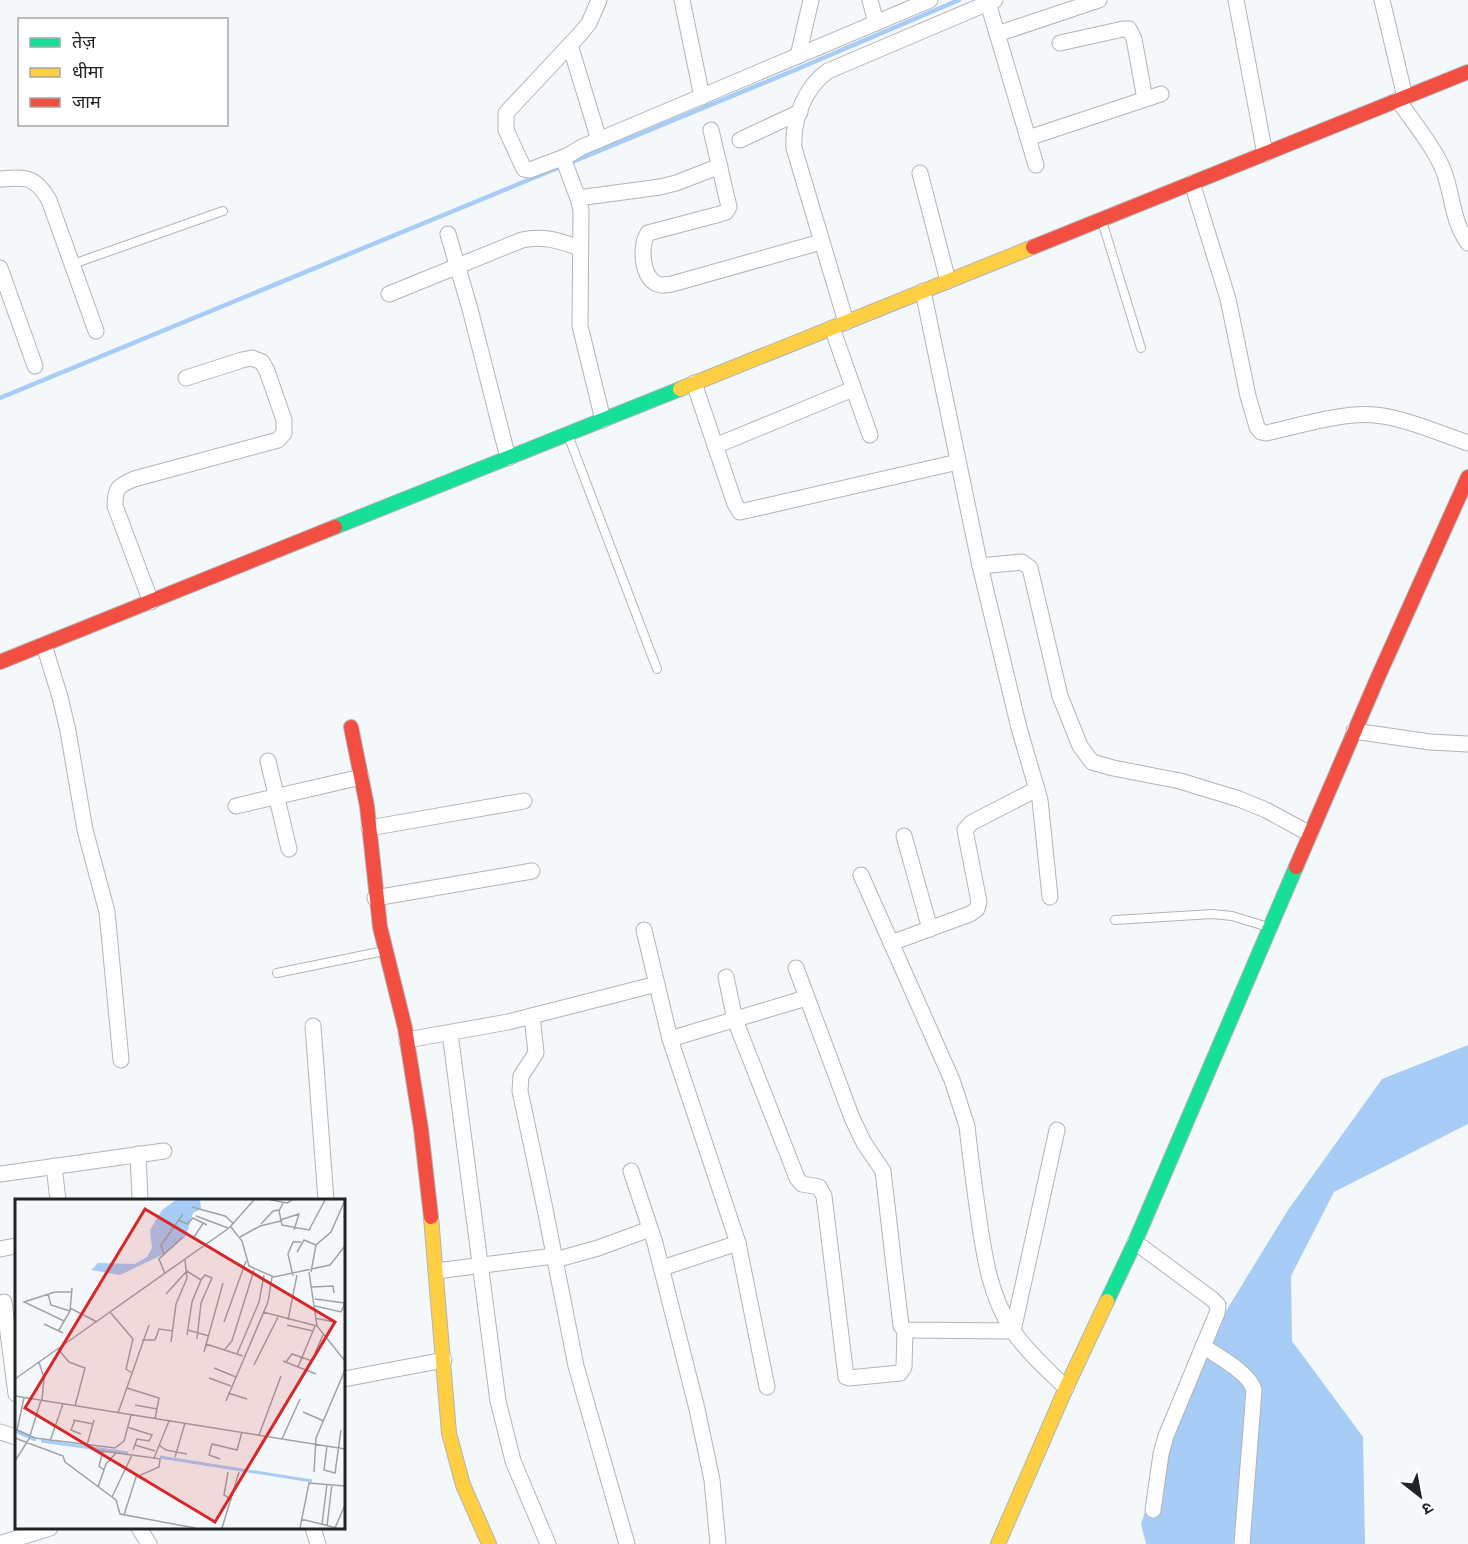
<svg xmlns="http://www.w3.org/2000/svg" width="1468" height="1544" viewBox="0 0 1468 1544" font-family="Quicksand,'Noto Sans Devanagari',sans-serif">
<rect width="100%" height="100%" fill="#f5f8fb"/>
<path fill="#a7ccf6" d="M1468 1045V1124L1334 1192 1291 1276 1292 1341 1363 1437 1365 1544H1146L1141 1524 1194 1363 1288 1210 1382 1079Z"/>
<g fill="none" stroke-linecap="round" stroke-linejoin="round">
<path stroke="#a7ccf6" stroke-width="4.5" d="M0 398 795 70 959 0"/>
<g stroke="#b2b5b7" stroke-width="10">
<g id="lane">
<path d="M1102 221 1141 348"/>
<path d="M73 264 223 211"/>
<path d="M568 435 657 669"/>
<path d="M1115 920 1212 914 1232 916 1268 927"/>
<path d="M277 973 384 951"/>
</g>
</g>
<g stroke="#b2b5b7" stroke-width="17">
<g id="street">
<path d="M682 0 702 97"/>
<path d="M870 0 876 23"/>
<path d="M1236 0 1265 154"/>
<path d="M1382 0 1405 97"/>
<path d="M988 3 1036 165"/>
<path d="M997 34 1099 0"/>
<path d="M1060 43 1123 29H1129L1134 39 1145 99"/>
<path d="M570 45 599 140"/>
<path d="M798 56 811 0"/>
<path d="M1398 100C1413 122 1435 148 1444 172 1453 196 1452 221 1468 243"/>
<path d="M711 130 729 207 726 212 720 214 648 233C640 246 641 276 657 284 661 286 666 285 672 284L821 242"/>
<path d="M1028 138 1161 94"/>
<path d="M740 140 800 112"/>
<path d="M567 156 530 170 524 169 506 130V113L581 33 589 23 599 0"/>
<path d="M920 173 948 281"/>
<path d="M0 179C26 177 35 176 49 200L96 331"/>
<path d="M1192 183 1228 299 1248 396 1257 427 1261 432 1266 433C1298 426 1343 412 1375 415 1405 418 1439 433 1468 443"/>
<path d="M578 198 660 187 676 183 720 166"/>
<path d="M448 234 470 309 508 458"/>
<path d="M0 268 35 366"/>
<path d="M923 291 980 566 1019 728 1040 800 1050 897"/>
<path d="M389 294 522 240C543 235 559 241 580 248"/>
<path d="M846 322 794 148C792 120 805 87 828 71L995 0"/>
<path d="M832 328 870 435"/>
<path d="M694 383 735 504 740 512 958 462"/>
<path d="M603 420 580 326 581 210 578 198 564 161 567 156 582 147 930 0"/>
<path d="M715 446 853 389"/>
<path d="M980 566 1022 562 1030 568 1060 696 1080 746 1092 762 1113 768 1180 781 1239 799 1266 810 1310 834"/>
<path d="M151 602 115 506C115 488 118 486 134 479L278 440 284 433V420L267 371 262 362 252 358 242 360 186 378"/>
<path d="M44 645 60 697 68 731 85 830 107 912 121 1060"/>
<path d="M1354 731 1430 742 1468 744"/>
<path d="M268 761 289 849"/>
<path d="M236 806 361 777"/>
<path d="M369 828 524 801"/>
<path d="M904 836 930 929"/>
<path d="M861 875 952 1080 967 1126C970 1155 974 1184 978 1213 984 1254 989 1295 1013 1331 1027 1352 1048 1370 1066 1388"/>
<path d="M375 898 532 871"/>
<path d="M644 930 670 1039 738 1243 767 1387"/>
<path d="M891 943 970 914 977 909 979 902 965 830 971 823 1037 789"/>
<path d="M796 968 852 1118 864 1143 883 1171 901 1326 905 1330 1013 1331 1057 1130"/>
<path d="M726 977 735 1020 797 1178 802 1184 819 1187 824 1196 846 1377 849 1378 900 1373 904 1367 905 1330"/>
<path d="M532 1016 536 1053 521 1076 520 1091 544 1204 576 1366 627 1544"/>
<path d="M313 1026 326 1200"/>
<path d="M450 1033 498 1401 513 1461 548 1544"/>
<path d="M670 1039 806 998"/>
<path d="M407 1040 508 1022 657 984"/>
<path d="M138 1154 140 1200"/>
<path d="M54 1166 58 1200"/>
<path d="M631 1171 655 1243 697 1409 712 1480 718 1544"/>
<path d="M0 1174 164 1151"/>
<path d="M1135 1242 1212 1299 1218 1305 1217 1313 1166 1436 1161 1454 1153 1510"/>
<path d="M0 1249 16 1246"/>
<path d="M555 1260 598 1248 650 1229"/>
<path d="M662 1268 738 1243"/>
<path d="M436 1271 554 1256"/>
<path d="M4 1302 16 1394"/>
<path d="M1203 1346C1217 1356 1250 1373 1254 1390L1242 1544"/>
<path d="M344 1379 444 1360"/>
<path d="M0 1432 16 1437"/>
<path d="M139 1528 149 1544"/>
<path d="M313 1528 318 1544"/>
<path d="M2 1543 50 1528"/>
</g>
</g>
<g stroke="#b2b5b7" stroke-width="16">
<g id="fast">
<path d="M335 527 680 389"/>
<path d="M1107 1301 1135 1242 1296 867"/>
</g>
</g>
<g stroke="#b2b5b7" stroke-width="16">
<g id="slow">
<path d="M680 389 1033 247"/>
<path d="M431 1217 449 1433 463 1485 489 1544"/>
<path d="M998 1544 1066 1388 1107 1301"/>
</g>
</g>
<g stroke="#b2b5b7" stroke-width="16">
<g id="jam">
<path d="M1033 247 1468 72"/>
<path d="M0 662 335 527"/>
<path d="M351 727 367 806 380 927 405 1028 421 1129 431 1217"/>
<path d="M1296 867 1378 677 1468 477"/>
</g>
</g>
<use href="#lane" stroke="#fefefe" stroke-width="8"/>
<use href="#street" stroke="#fefefe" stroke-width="15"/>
<use href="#fast" stroke="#16e098" stroke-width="14"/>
<use href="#slow" stroke="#ffcf43" stroke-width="14"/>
<use href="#jam" stroke="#f24e42" stroke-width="14"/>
</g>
<g transform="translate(15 1199)">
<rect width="330" height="330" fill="#f5f8fb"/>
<path d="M161 1H185L186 10 178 14 171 37 151 54 105 76 76 71 83 64 120 65 132 58 137 49 135 31 147 11Z" fill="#a7ccf6"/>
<path fill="none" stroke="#a7ccf6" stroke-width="3" d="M0 232 21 241M26 242 113 254M145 258 297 282"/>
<path fill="none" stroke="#a0a3a6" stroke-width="1.5" d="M256 1 272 4 277 1M268 4 264 12 267 26 294 31 310 1M177 8 210 17 219 25M181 17 213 29M164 21 172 25 178 19 192 26M265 21 284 15 279 31M246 25 258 12 264 11M216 28 227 42 234 67 259 78 315 66 330 47M179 38 189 23M225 38 245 27 266 22M282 53 289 41 301 46M149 56 146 46 168 15M294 73 302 127 330 162M296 73 301 46 316 33 330 1M150 75 144 60 168 38M278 77 273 55 278 43H286M297 88 318 87 319 94M33 95 36 106 55 112M151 95 172 72 186 81 177 103 172 136M300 100 330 104M300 107 326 113 330 104M55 109 82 123M95 113 118 140 111 170 117 174M248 113 302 127M300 119 319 123M273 121 282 76M49 122 9 103 40 93H57M209 123 231 62M29 125 48 134M272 126 298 132M44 131 55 112 57 89M173 131 194 137M182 140 186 104 197 79 190 76 186 81M127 141H140L144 130 158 132M156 143 161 105 172 79 170 61M191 145 228 157M43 150 54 163 70 169 60 207M210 150 217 142 239 71M189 153 208 84M300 154 308 136M222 155 244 103 249 76M268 162 301 175M24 163 29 179 27 201M271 163 277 155 297 162M239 166 263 118M283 168 300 127M199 169 221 178M194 179 216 187M0 180 214 29 239 1M112 189 144 199 140 220M213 194 232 200M0 197 330 250M211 202 253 103 257 78M120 206 142 210M288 213 309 222M103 214 134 126M58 221 78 225M60 221 56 231 66 235M112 228 137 236 134 242 122 240 118 251M0 230 20 239 100 249 109 242 116 216M2 231 9 199M244 236 266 177M0 239 48 257 50 263 101 301 105 315 180 329M267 240 285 200M35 242 48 205M72 246 79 221M120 246 140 252M144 246 151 251 172 255M312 247 309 271 320 274 326 231M79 251 139 259 154 222M88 252 84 267 89 271M160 258 170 224M205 260 194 256 197 245 222 251 227 233M0 262 14 240 26 201M213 273 209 296 217 301M299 273 301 239 330 171M83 288 91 265 101 254M97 298 117 256M109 316 121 278 144 268 145 260 139 259M286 320 322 329M307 325 312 285M312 327 317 285M207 329 224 273M285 329 294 284 330 287M320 329 330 306"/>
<path fill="#d62828" fill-opacity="0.15" stroke="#d62828" stroke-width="3" d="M130 10 320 123 200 323 10 209Z"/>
<rect width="330" height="330" fill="none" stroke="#212426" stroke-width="3"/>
</g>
<rect x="18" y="18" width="210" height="108" fill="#ffffff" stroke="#a6a7a8" stroke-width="1.5"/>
<rect x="30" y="38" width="30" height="9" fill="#16e098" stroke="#a6a7a8" stroke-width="1.5"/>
<text x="72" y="48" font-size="18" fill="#212426">तेज़</text>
<rect x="30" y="68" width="30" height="9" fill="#ffcf43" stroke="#a6a7a8" stroke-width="1.5"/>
<text x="72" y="78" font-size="18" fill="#212426">धीमा</text>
<rect x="30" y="98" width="30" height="9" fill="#f24e42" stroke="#a6a7a8" stroke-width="1.5"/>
<text x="72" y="108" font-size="18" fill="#212426">जाम</text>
<g transform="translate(1420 1496) rotate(149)" stroke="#ffffff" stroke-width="4.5" paint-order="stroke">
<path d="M0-4.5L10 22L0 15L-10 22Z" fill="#212426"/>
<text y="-9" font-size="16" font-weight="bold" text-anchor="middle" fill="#212426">उ</text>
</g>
</svg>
